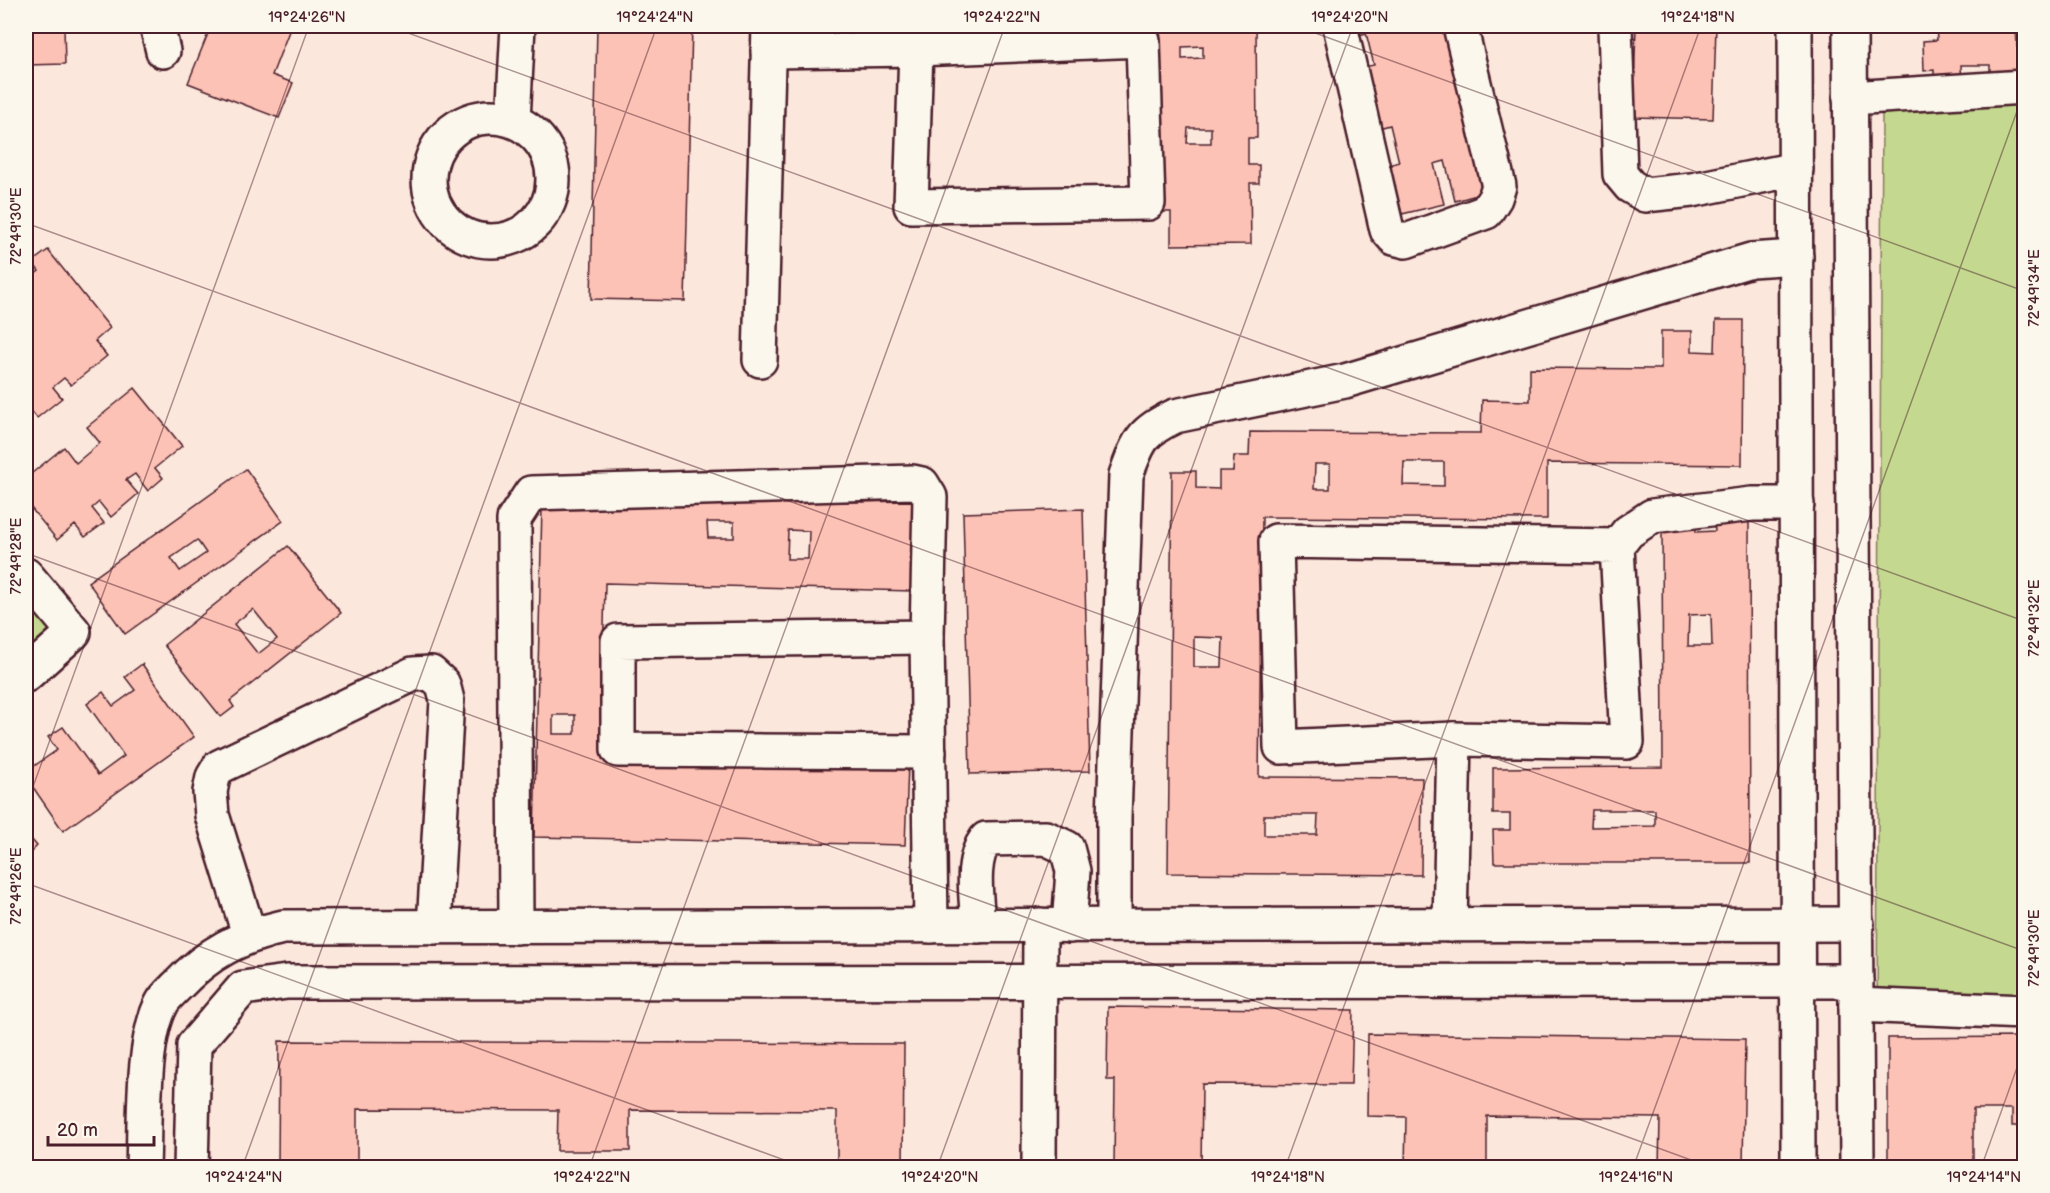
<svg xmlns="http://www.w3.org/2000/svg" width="2050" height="1193" viewBox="0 0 2050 1193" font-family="'Balsamiq Sans',sans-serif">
<rect width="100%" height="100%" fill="#fce7dc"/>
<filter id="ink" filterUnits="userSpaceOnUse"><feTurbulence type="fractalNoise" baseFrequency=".0167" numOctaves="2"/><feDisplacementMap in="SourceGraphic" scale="12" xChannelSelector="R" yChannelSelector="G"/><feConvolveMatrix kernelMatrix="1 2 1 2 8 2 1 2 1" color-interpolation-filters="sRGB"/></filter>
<g filter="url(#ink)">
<g fill="#c4d98f" stroke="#877c5d" stroke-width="1.5">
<path d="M2024 87V1015L1877 1019 1882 112Z"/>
<path d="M26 598 51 628 26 651Z"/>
</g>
<g fill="#fdc2b6" stroke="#4a1f2b" stroke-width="1.5" fill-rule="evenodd">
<path d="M26 26H101V27L64 28 65 64 26 65Z"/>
<path d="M211 26H246L253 28 255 26H291L272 75 293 83 279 118 188 83Z"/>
<path d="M597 26H692L685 301 591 299Z"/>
<path d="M856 26H1049L856 27Z"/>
<path d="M1158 26H1256L1257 138H1248V165H1259V183H1250L1251 244 1171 245V212H1158ZM1203 46V58L1182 59V47ZM1188 128H1211V143H1187Z"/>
<path d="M1356 26H1442L1484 193 1455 201 1445 161 1434 164 1444 204 1402 214 1389 165 1399 162 1390 125 1379 128 1364 67 1374 65 1366 33 1359 35Z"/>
<path d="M1636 26H1716L1713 119 1633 117Z"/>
<path d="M1936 26H2016L2017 47H2024V73H1990V65H1961L1962 87H1934V70L1924 71 1923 41 1937 40Z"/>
<path d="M48 250 110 328 95 341 107 356 71 385 64 378 53 387 62 398 37 418 29 408 26 411V281L39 271 32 262Z"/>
<path d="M1716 320H1743L1742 465 1547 463V519L1262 517 1259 777 1422 778 1421 875 1168 873 1172 471H1196V488L1219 489V471H1233L1234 456H1249L1250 432 1481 433 1482 400 1530 401V368L1661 369V331H1692V351L1715 352ZM1404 462H1444V486L1403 485ZM1315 464H1330V489H1314ZM1194 637 1223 638 1222 667H1194ZM1264 815H1318L1317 835H1264Z"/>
<path d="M135 388 182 446 155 468 163 478 148 491 135 474 126 480 138 494 111 517 99 502 92 508 104 523 85 537 75 525 57 540 26 502V478L64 447 76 463 100 443 87 427Z"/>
<path d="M246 469 283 521 125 634 88 582ZM197 540 206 553 180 571 171 558Z"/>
<path d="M915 501 913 591 605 583 601 756 908 764 905 845 534 837 542 506ZM707 522H734V538H708ZM788 530 809 531 808 559H787ZM553 715H575V734H553Z"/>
<path d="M1083 509 1090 771 970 774 963 513Z"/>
<path d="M1662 522H1696V532L1715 531 1714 522H1749L1750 863H1494L1493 830H1510V814H1493V768L1663 767ZM1711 614 1712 646H1688L1689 615ZM1592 810H1655V826L1591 827Z"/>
<path d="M288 546 341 613 230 701 234 707 221 717 164 645ZM253 609 277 639 258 654 234 624Z"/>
<path d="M142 664 194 737 63 831 26 777V754L34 766 57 750 48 737 63 727 98 775 124 756 87 704 103 692 113 706 135 690 125 677Z"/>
<path d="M26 833 37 846 26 857Z"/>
<path d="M1108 1007 1353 1010 1351 1085 1202 1084 1201 1168H1114L1115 1080H1107Z"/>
<path d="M1368 1034 1745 1039 1743 1168H1659L1660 1118 1487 1116V1168H1405L1406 1117 1367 1116Z"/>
<path d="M2024 1037V1126H2012V1109H1973V1168H1888V1038Z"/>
<path d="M279 1041 904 1044 903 1168H837V1111L630 1110V1151H557L558 1110 357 1109V1168H278Z"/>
</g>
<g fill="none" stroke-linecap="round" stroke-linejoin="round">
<g stroke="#4a1f2b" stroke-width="38">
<g id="minor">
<path d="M157 26 163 51"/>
<path d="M1340 26 1387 230 1394 238 1406 241 1486 212 1495 198 1499 186 1460 26"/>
<path d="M1615 26 1620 174 1630 186 1645 195 1692 190 1796 169"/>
<path d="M1795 26 1798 1168"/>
<path d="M1850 26 1857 1168"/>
<path d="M768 51 916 49 911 206 1148 203 1143 40 916 49"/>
<path d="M1850 98 2024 87"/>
<circle cx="491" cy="179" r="62"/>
<path d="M513 120 518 26"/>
<path d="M760 360 769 26"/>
<path d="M1617 546 1276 541 1281 747 1454 739 1627 742 1617 546 1628 532 1652 516 1752 504H1797"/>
<path d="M26 575 74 632 26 675"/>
<path d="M927 637 618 641V750L929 752"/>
<path d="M1114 925V818L1126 475C1139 440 1141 432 1175 416L1345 381 1751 260 1796 257"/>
<path d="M1450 925 1454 739"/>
<path d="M978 926C977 899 969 862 986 839L1046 838 1067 848 1073 871 1069 926"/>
<path d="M516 927 514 519 531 493 913 482 922 484 930 497 927 637 931 926"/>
<path d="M249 934 212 815 210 792 213 777 219 767 413 674 431 673 443 684 447 700 434 927"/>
<path d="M1856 1005 2024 1012"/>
<path d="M143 1168C145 1124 141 1041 162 1003 165 997 172 991 177 986 209 952 239 937 283 927L1857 924"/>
<path d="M191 1168 194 1045 243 988 287 982 1856 981"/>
<path d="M1039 1168 1040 925"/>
</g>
</g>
<use href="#minor" stroke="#fbf7ec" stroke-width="33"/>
</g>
</g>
<path fill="none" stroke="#4a1f2b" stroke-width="1.5" stroke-opacity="0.45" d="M389 26 2024 621M1296 26 2024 291M26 223 2024 951M26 553 1713 1168M26 806 309 26M26 883 806 1168M242 1168 657 26M589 1168 1005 26M937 1168 1353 26M1285 1168 1701 26M1633 1168 2024 92M1981 1168 2024 1048"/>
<rect width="2050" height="1193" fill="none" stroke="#fbf7ec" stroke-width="66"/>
<path d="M48 1136v9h106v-9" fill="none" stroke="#4a1f2b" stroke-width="3"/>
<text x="57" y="1136" font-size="18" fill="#4a1f2b" stroke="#fbf7ec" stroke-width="4.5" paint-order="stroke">20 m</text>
<rect x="33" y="33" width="1984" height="1127" fill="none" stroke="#4a1f2b" stroke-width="2"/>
<g font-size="15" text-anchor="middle" fill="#4a1f2b">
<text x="307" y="22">19°24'26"N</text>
<text x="655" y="22">19°24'24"N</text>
<text x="1002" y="22">19°24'22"N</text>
<text x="1350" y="22">19°24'20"N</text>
<text x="1698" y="22">19°24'18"N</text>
<text transform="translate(16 226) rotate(-90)" y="5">72°49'30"E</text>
<text transform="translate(2034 288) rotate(-90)" y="5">72°49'34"E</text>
<text transform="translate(16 556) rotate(-90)" y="5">72°49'28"E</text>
<text transform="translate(2034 618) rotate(-90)" y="5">72°49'32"E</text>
<text transform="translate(16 886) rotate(-90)" y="5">72°49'26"E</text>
<text transform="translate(2034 948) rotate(-90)" y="5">72°49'30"E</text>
<text x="244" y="1182">19°24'24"N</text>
<text x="592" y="1182">19°24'22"N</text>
<text x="940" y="1182">19°24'20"N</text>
<text x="1288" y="1182">19°24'18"N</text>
<text x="1636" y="1182">19°24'16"N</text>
<text x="1984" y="1182">19°24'14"N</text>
</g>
</svg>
